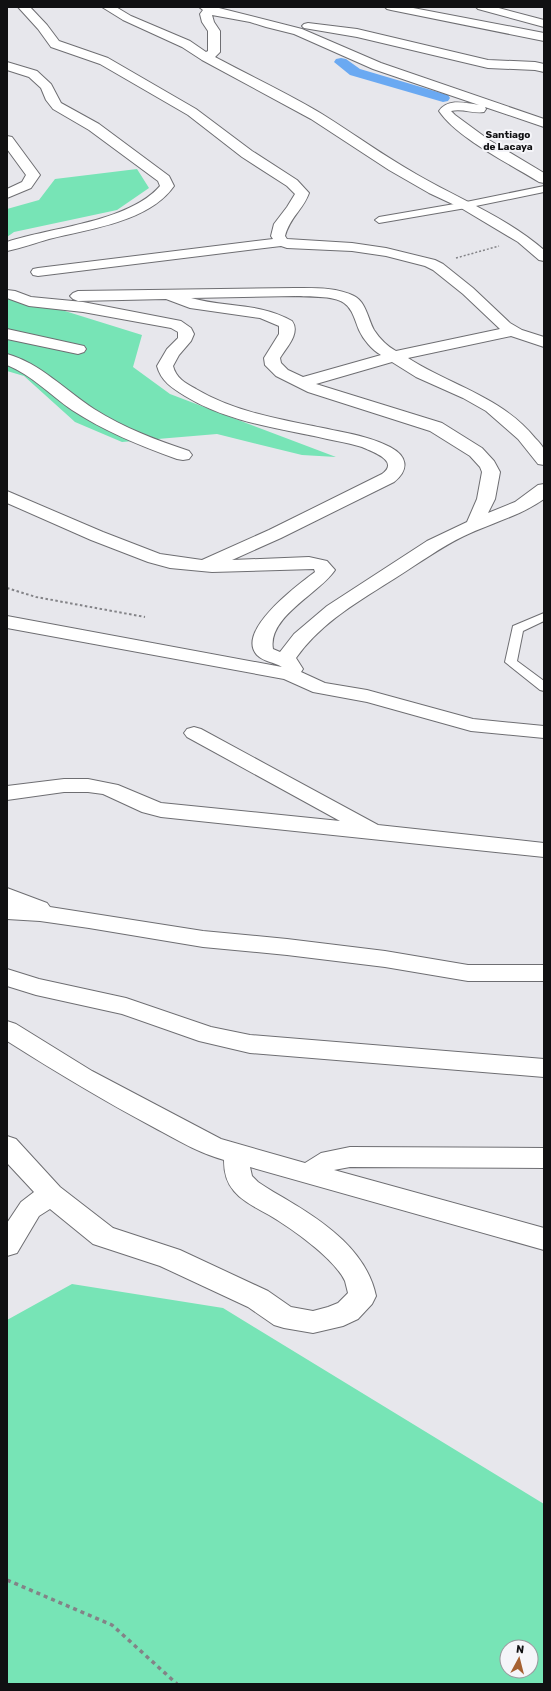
<svg xmlns="http://www.w3.org/2000/svg" width="551" height="1691" viewBox="0 0 551 1691" font-family="Rubik,sans-serif">
<rect width="100%" height="100%" fill="#e7e7ec"/>
<g fill="#77e4b6" fill-rule="evenodd">
<path d="M137 169 149 188 117 210 14 232 7 237V209L39 200 55 179Z"/>
<path d="M7 293 142 335 133 367 170 394 336 457 302 455 217 434 122 442 75 422 24 376 7 371Z"/>
<path d="M72 1284 223 1308 544 1504V1684H7V1320ZM507 1647H531V1671H507Z"/>
</g>
<g fill="none" stroke-linecap="round" stroke-linejoin="round">
<path fill="#6aa9f2" fill-rule="evenodd" d="M341 58 346 59 360 69 448 95 450 98 448 101 443 102 350 75 334 62 336 59Z"/>
<g stroke="#6e6e72" stroke-width="2">
<g id="lane">
<path d="M544 186V192L466 208 379 223 375 220 379 217 466 202Z"/>
<path d="M544 613V621L523 631 517 661 544 681V691L540 690 505 662 513 626Z"/>
</g>
</g>
<g stroke="#6e6e72" stroke-width="2">
<g id="street">
<path d="M18 7H30L47 25 59 41 108 58 196 109 252 151 297 180 309 193C303 210 290 217 285 236L287 239 352 243 386 248 435 260 443 264 473 288 510 323 522 330 544 337V347L511 336 408 358C450 385 502 397 535 438 538 441 543 446 544 450 545 454 544 460 544 465L538 464 518 439 486 411 463 398 416 377 392 362 316 384 442 423 482 448 494 461 500 472 495 499 488 513 515 502 538 485 544 484V499C520 516 491 523 464 536 441 547 419 563 397 577 361 600 321 622 296 658L303 669 301 672 325 683 367 690 473 719 544 726V738L471 731 367 702 313 692 284 679 7 628V616L282 667C274 662 264 662 257 655 235 631 299 584 315 572L314 569 212 572 170 568 148 562 91 540 7 503V491L103 532 160 554 202 560 269 530 382 474C400 461 373 452 362 447 346 442 330 440 314 436 270 427 224 420 185 396 172 388 161 381 157 366L167 349 178 338V332L171 328 83 312 29 306 7 298V290L15 291 31 297 83 302 181 321 191 328 194 334 191 341 179 355 173 366C176 378 185 383 196 389 235 412 279 419 323 428 345 433 369 436 390 447 407 456 410 469 394 482L281 538 232 560 309 557 327 561 335 570C320 593 267 617 273 649L280 652 294 634 327 606 427 541 467 522 477 499 482 472 480 467 470 456 430 431 308 392 276 376 265 365 264 358 279 334V326L260 318 190 308 166 299 78 301 73 299 70 296 73 293 78 291 295 288C313 288 337 287 354 296 366 302 368 319 374 330 380 339 387 346 396 351L500 329 463 294 433 270 425 266 386 256 352 251 287 248 281 246 38 276 33 275 31 272 33 269 38 268 273 239 271 236 274 224 287 207 295 194 287 186 242 157 188 115 100 64 51 47 38 29ZM295 296C308 297 333 295 344 303 353 309 355 321 359 330 363 339 372 350 381 355L303 377 288 370 281 363 280 358C286 348 301 333 292 321 258 302 226 308 191 298Z"/>
<path d="M102 7H116L131 16 190 41 206 52 208 51V31L202 22 200 14 203 10 199 7H215L302 29 381 63 544 119V127L485 107 486 109 484 112C474 114 462 108 451 111L455 115 489 140 544 173V183L539 182C510 164 457 138 439 111 448 98 465 103 479 105L373 69 294 34 266 27 250 22 212 15 214 22 220 31V52L215 57C250 76 287 93 322 114 354 134 384 156 416 174 459 199 506 217 544 250V261L539 260 518 242 461 208 429 193 389 170 311 119 202 60 182 47 123 20Z"/>
<path d="M385 7H408L544 33V41L391 10 387 9Z"/>
<path d="M476 7H495L544 20V27L478 9Z"/>
<path d="M308 23 357 29 488 60 535 62 544 64V72L535 70 488 68 357 37 304 28 302 26 304 24Z"/>
<path d="M7 62 37 71 51 84 61 103 99 124 169 176 174 186C149 222 89 229 49 239 35 243 21 248 7 251V242C52 227 129 222 160 186L158 181 89 130 53 109 46 100 41 88 29 77 7 70Z"/>
<path d="M7 136 12 137 40 175 31 188 7 198V189L22 182 26 175 7 149Z"/>
<path d="M7 329 84 346 86 349 84 352 78 354 7 339Z"/>
<path d="M7 354C40 363 66 391 94 409 124 428 156 440 189 451L192 455 189 459 183 460 177 459C140 446 104 431 72 410 50 395 32 375 7 365Z"/>
<path d="M194 727 201 729 378 825 544 843V857L161 817 142 812 103 794 88 792H64L7 800V786L64 779H88L118 785 161 803 340 821 187 737 184 733 187 729Z"/>
<path d="M7 888 47 903 50 907 203 931 287 939 385 951 468 965H544V981H468L385 967 287 955 203 947 89 928 40 921 7 919Z"/>
<path d="M7 969 39 979 126 998 211 1027 250 1035 544 1059V1077L250 1053 199 1041 122 1014 36 995 7 986Z"/>
<path d="M7 1021 16 1024 92 1071 221 1139 305 1163 321 1153 350 1147 544 1148V1168L350 1167 334 1170 544 1228V1250L250 1167 252 1176 258 1182C268 1189 279 1195 289 1201 326 1223 367 1252 376 1296L372 1304 358 1319 343 1326 313 1333 284 1328 274 1325 248 1307 160 1266 93 1244 50 1209 39 1216 17 1253 7 1256V1223L21 1202 34 1192 7 1163V1136L16 1139 60 1187 113 1228 180 1250 268 1291 291 1307 313 1311 328 1307 338 1303 348 1293C347 1289 346 1285 345 1281 334 1258 291 1228 269 1215 257 1208 243 1202 234 1191 226 1182 224 1171 224 1160 199 1153 177 1140 155 1128 104 1101 56 1072 7 1041Z"/>
</g>
</g>
<path stroke="#838387" stroke-width="1.5" stroke-dasharray="2 2" stroke-linecap="butt" d="M456 258 499 246"/>
<path stroke="#838387" stroke-width="2" stroke-dasharray="2.5 2.5" stroke-linecap="butt" d="M7 588 36 597 145 617"/>
<path stroke="#838387" stroke-width="3.5" stroke-dasharray="4 4" stroke-linecap="butt" d="M7 1580 112 1625 177 1684"/>
<use href="#lane" fill="#fff" fill-rule="evenodd"/>
<use href="#street" fill="#fff" fill-rule="evenodd"/>
</g>
<g text-anchor="middle" stroke-width="4" stroke-linejoin="round" paint-order="stroke">
<g font-size="10" font-weight="bold" fill="#101012" stroke="#f5f5f9">
<text x="508" y="138">Santiago<tspan x="508" dy="12">de Lacaya</tspan></text>
</g>
</g>
<rect width="551" height="1691" fill="none" stroke="#101012" stroke-width="16"/>
<g transform="translate(519 1659) rotate(7)"><circle r="19" fill="#f5f5f9" stroke="#99999d"/>
<path d="M0-3L7 15L0 10L-7 15Z" fill="#a56132"/>
<text y="-6" font-size="11" font-weight="bold" text-anchor="middle" fill="#101012">N</text>
</g>
</svg>
